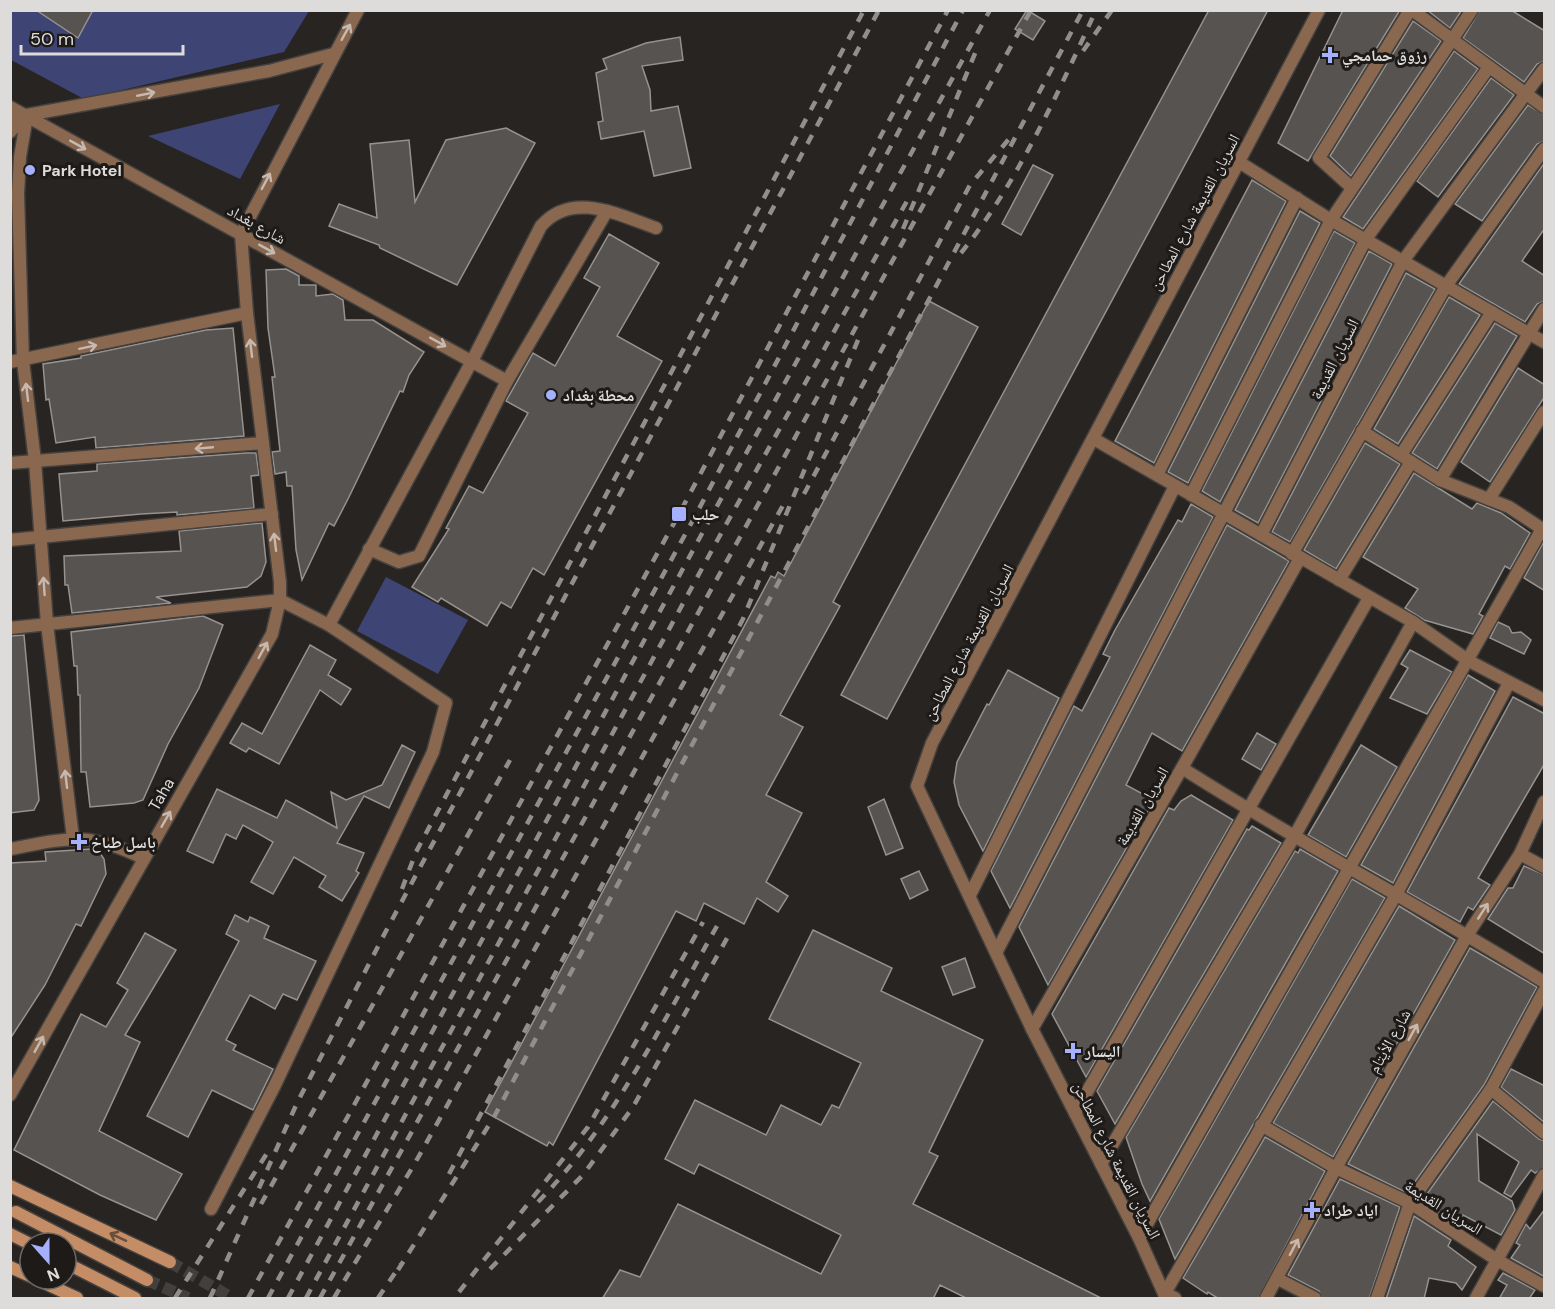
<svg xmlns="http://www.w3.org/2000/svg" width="1555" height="1309" viewBox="0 0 1555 1309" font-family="'DM Sans','Noto Naskh Arabic',sans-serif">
<rect width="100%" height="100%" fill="#272422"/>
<g fill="#3e4474">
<path d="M10 11H309L284 52 84 99 11 60Z"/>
<path d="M280 104 240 179 148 136Z"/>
<path d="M386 577 468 620 438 674 357 631Z"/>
</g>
<g fill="#565350" stroke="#96928f" stroke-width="1.5">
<path d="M36 10H93L78 38Z"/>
<path d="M1027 10 1045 21 1033 40 1015 29Z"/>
<path d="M1209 10H1268L887 719 841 695Z"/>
<path d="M1343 10H1400L1308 161 1278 143Z"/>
<path d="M1427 10H1462L1450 28Z"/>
<path d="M1480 10H1511L1545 31V61L1537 64 1524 82 1463 38Z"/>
<path d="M1413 21 1441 41 1351 176 1330 156Z"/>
<path d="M680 37 683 60 642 66 650 90 651 111 678 106 691 168 654 176 644 131 601 139 598 122 603 121 596 73 607 69 603 59 646 43Z"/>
<path d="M1454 51 1478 69 1363 229 1343 217Z"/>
<path d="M1491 78 1514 95 1438 197 1417 181Z"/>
<path d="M1528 105 1545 115V141L1537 144 1482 221 1455 204Z"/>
<path d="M506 128 535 143 457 285 380 248 379 245 329 226 339 204 377 218 370 144 409 140 415 202 446 140Z"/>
<path d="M1545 162V228L1522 261 1545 276V301L1537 304 1525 322 1459 284Z"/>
<path d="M1033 165 1053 175 1021 235 1002 224Z"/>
<path d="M1252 180 1286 201 1154 463 1115 441Z"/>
<path d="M1300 211 1320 223 1188 483 1168 472Z"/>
<path d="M1334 231 1355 243 1220 502 1202 491Z"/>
<path d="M609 234 659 263 617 336 662 361 544 575 533 568 511 608 501 602 487 626 441 598 438 602 412 587 449 529 446 528 469 486 483 493 528 413 506 401 533 353 555 366 600 287 584 278Z"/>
<path d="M1369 251 1392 264 1258 523 1235 510Z"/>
<path d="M286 269 299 276V285H316V296L333 294 343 300 345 320H373L424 352 409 375 403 392 400 391 349 497 334 526 329 523 302 580 296 550 292 486H287L286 472 275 474 272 452 280 451 272 377H275L268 328 266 270Z"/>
<path d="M1406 273 1435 289 1290 542 1272 532Z"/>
<path d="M1449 297 1480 315 1398 444 1374 429Z"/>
<path d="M929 301 978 327 833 602 840 606 780 715 803 727 766 795 802 813 766 882 788 896 778 912 757 898 744 924 704 903 696 921 676 911 553 1145 549 1142 547 1146 485 1112 771 576 775 578 778 572 784 576Z"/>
<path d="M1495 323 1517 336 1437 469 1412 453Z"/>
<path d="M233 328 244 436 96 448 95 437 56 443 49 399 46 400 43 364 81 358V356L206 330Z"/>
<path d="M1518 368 1545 385V396L1490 482 1461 462Z"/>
<path d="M1365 443 1400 464 1336 569 1304 550Z"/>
<path d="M246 453H256L259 475 251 476 254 508 177 515V512L141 514 63 521 59 474 97 471V464Z"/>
<path d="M1414 473 1472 509 1477 503 1501 513 1530 533 1510 569 1505 566 1479 614 1483 616 1473 634 1424 620 1405 608 1418 589 1363 557Z"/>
<path d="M1191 504 1213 517 1010 908 991 871 1074 706 1082 711 1110 657 1103 654 1115 630 1178 520 1182 522Z"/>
<path d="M262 523 266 562 261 576 247 587 156 597 171 603 72 613 68 585H65L64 556 181 551 179 531Z"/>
<path d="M1227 525 1289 561 1182 751 1152 733 1126 785 1154 800 1048 985 1019 927Z"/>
<path d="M1543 543 1545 544V591L1524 578Z"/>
<path d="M203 616 223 625 199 688 168 744 143 800 134 803 90 807 86 772H81L80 695H78L77 666H74L71 632Z"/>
<path d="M1498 622 1509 627 1512 633 1521 632 1531 640 1524 654 1490 638Z"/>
<path d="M24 635 39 800 34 810 10 813V636Z"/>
<path d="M310 645 336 660 328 675 351 689 341 705 320 690 279 764 249 748 246 752 230 743 242 723 262 734Z"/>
<path d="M1410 650 1452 672 1427 714 1390 698 1408 668 1401 664Z"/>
<path d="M1008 670 1059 698 983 851 959 805 954 782 957 762 987 704 989 705Z"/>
<path d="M1468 675 1495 691 1393 883 1361 865Z"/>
<path d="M1513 697 1545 714V763L1478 878 1490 885 1473 910 1468 907 1460 922 1407 892Z"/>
<path d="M1257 733 1276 744 1261 770 1242 759Z"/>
<path d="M402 745 415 752 389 808 364 796 337 843 364 853 356 871 359 873 342 901 319 887 326 876 294 857 273 894 251 882 273 842 243 825 236 839 226 834 213 863 187 851 217 789 277 818 286 800 337 828 331 792 346 800 382 785Z"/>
<path d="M1361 745 1397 767 1346 857 1308 835Z"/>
<path d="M1191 795 1233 820 1086 1077 1052 1014 1169 808 1174 810 1181 801Z"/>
<path d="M884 799 903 848 886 855 868 807Z"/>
<path d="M1252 826 1281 843 1115 1124 1097 1091 1247 829 1249 830Z"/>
<path d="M91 849 98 850 104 859 106 874 81 926 76 924 45 985 10 1039V863L46 861 45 852Z"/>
<path d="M1300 849 1338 871 1150 1201 1142 1184 1126 1137 1295 851 1298 853Z"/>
<path d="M1524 866 1545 875V954L1488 919 1508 888H1513Z"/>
<path d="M919 871 928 890 910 899 901 879Z"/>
<path d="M1352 879 1385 898 1175 1259 1159 1219Z"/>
<path d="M1399 906 1455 940 1333 1157 1273 1123Z"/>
<path d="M235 915 248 922 250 917 269 926 264 938 316 961 297 1000 283 994 275 1009 250 995 226 1040 236 1045 233 1050 273 1069 253 1110 212 1090 188 1137 147 1116 239 941 226 934Z"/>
<path d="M813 930 892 968 881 991 983 1040 929 1152 938 1156 913 1204 1103 1299H968L940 1285 933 1299H602L620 1270 640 1277 678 1204 821 1274 841 1235 699 1164 694 1174 665 1159 695 1100 766 1135 781 1105 821 1125 832 1105 839 1108 861 1063 769 1019Z"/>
<path d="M145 933 176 950 125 1035 140 1042 99 1131 182 1174 156 1220 100 1195 14 1150 81 1014 106 1027 128 990 117 983Z"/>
<path d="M1470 948 1537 987 1484 1085 1407 1193 1348 1164Z"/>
<path d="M965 958 975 987 953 995 942 967Z"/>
<path d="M1511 1069 1545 1086V1123L1501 1087Z"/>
<path d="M1493 1101 1539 1139 1545 1141V1167L1535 1173 1531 1170 1511 1197 1504 1193 1519 1162 1477 1134 1479 1181 1512 1201 1515 1210 1501 1235 1463 1215 1458 1225 1422 1201Z"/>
<path d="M1265 1137 1325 1171 1258 1299H1219L1208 1292 1207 1294 1183 1278Z"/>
<path d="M1340 1179 1400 1207 1369 1299H1323L1319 1291 1288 1275Z"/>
<path d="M1545 1209V1277L1511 1258 1520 1245 1516 1243 1526 1224 1530 1229Z"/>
<path d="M1414 1216 1451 1240 1448 1246 1476 1267 1462 1290 1456 1283 1429 1278 1424 1299H1386Z"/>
<path d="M1503 1273 1535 1290 1529 1299H1499L1507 1285 1498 1280Z"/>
</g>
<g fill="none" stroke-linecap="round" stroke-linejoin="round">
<g stroke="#42403e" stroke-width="12" stroke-dasharray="12 6" stroke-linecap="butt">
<path d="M170 1262 232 1298"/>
<path d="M147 1280 188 1298"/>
</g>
<g stroke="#44413f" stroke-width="15">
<g id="minor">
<path d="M1412 10 1544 107"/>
<path d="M10 107 507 381"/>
<path d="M27 116 20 157 18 194 23 361 35 461 47 624 73 838"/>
<path d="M10 118 269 71 333 54"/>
<path d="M10 132 27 116"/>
<path d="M1239 162 1331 220 1544 342"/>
<path d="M1351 187 1319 158 1410 10"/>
<path d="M10 362 247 313"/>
<path d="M1362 431 1440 480 1509 507 1544 530"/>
<path d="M1094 439 1413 622 1469 661 1544 700"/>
<path d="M1401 455 1492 312"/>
<path d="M10 463 263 443"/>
<path d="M1157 475 1297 198"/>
<path d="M1440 480 1544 309"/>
<path d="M1191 495 1331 220 1472 10"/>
<path d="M1489 499 1544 412"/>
<path d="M1261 535 1403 261 1544 69"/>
<path d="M10 540 272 514"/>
<path d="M369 549 399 562 419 556 507 381 607 211"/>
<path d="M1292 554 1446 286 1544 149"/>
<path d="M1339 580 1411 462"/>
<path d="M329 625 472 361 541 226C572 190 619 215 656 228"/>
<path d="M10 628 280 600 329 625 446 703 433 752 275 1085 211 1209"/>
<path d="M1182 768 1300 558"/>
<path d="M10 849C68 838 88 831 143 858"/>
<path d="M1520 854 1544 867"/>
<path d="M970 895 1175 486"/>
<path d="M997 951 1366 239 1489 67"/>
<path d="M1032 1029 1182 768C1301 844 1425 908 1544 982"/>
<path d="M1491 1089 1544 1133"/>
<path d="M10 1095 272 634 280 600V582L247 313 241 234 358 10"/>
<path d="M1075 1113 1369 598"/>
<path d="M1261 1125 1336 1168 1410 1203 1497 1260 1544 1286"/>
<path d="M1101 1164 1294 837 1413 622"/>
<path d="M1139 1238 1542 529"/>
<path d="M1278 1279 1315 1298"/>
<path d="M1175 1298 1165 1293 1397 893 1509 683"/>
<path d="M1266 1298 1336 1168 1468 934 1520 854 1544 802"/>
<path d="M1377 1298 1410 1203 1491 1089 1544 991"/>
<path d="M1476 1298 1544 1175"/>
</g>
</g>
<g stroke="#44413f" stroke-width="15">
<path id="tertiary" d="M1166 1298 1139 1238 1032 1029 917 786 932 743 1319 10"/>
</g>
<g stroke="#44413f" stroke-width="15">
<g id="secondary">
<path d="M10 1186 170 1262"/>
<path d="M16 1212 147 1280"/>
<path d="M10 1234 30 1244"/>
<path d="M66 1263 135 1298"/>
<path d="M10 1267 30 1276"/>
<path d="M36 1279 77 1298"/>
</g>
</g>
<use href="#minor" stroke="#8a684f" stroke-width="12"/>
<use href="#tertiary" stroke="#8a684f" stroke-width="12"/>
<use href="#secondary" stroke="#c48d65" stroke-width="12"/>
<g stroke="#918e8c" stroke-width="4.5" stroke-dasharray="10 10" stroke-linecap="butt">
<path d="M1083 51 1112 10"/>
<path d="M903 229 976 51"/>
<path d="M961 253C1017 184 1059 91 1096 10"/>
<path d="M804 494 970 185 1009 139"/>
<path d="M402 889 416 852 864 10"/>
<path d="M449 1174 743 619 860 335"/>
<path d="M538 1202C615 1123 663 1021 717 926"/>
<path d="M261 1204 510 760"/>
<path d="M490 1269 583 1175 633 1107 731 931"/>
<path d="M398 1270 494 1117 1083 10"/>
<path d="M459 1292 588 1127 703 922"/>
<path d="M175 1298 269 1150"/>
<path d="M210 1298 297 1103 386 931 879 10"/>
<path d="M248 1298 679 514 948 10"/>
<path d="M268 1298 693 520 963 10"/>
<path d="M288 1298 705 528 990 10"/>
<path d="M306 1298 718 539 907 201"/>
<path d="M320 1298 1031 10"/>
<path d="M334 1298 415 1163 786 500"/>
<path d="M378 1298 401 1264"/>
</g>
</g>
<defs><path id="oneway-shaft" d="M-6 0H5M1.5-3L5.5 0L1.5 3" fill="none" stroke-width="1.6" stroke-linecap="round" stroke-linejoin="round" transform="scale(1.5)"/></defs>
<g stroke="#c5b9b0">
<use href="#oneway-shaft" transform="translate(346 32) rotate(-61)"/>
<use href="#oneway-shaft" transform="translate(146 94) rotate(-11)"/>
<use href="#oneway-shaft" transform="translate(78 145) rotate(29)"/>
<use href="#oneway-shaft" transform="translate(266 181) rotate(-62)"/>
<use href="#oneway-shaft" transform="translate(267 249) rotate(29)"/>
<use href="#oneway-shaft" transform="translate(438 342) rotate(29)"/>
<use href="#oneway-shaft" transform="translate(88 347) rotate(-12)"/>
<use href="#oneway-shaft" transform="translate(251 348) rotate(-97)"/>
<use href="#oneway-shaft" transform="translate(27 392) rotate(-97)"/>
<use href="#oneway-shaft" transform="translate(204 448) rotate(175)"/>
<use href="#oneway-shaft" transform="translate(275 542) rotate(-97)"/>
<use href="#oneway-shaft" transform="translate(44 586) rotate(-94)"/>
<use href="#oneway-shaft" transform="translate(263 650) rotate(-61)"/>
<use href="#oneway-shaft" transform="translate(66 779) rotate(-97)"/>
<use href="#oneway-shaft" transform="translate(166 819) rotate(-60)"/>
<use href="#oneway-shaft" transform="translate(1483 911) rotate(-57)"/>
<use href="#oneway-shaft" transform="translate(1413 1032) rotate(-61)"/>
<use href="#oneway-shaft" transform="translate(39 1044) rotate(-61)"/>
<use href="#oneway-shaft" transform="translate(1294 1247) rotate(-62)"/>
</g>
<use stroke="#684e3b" href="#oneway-shaft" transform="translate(118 1237) rotate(-155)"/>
<g fill="#a5b1fc" stroke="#1d1a18" stroke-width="2">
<path d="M1327 46h6v6h6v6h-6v6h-6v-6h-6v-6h6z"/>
<circle cx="30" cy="170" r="6"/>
<circle cx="551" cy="395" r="6"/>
<rect x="671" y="506" width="16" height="16" rx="3"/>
<path d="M76 833h6v6h6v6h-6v6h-6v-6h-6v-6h6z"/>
<path d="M1070 1042h6v6h6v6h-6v6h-6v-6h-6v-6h6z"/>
<path d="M1309 1201h6v6h6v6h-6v6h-6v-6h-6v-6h6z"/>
</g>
<g text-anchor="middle" stroke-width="6" stroke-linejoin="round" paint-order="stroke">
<g font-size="16" font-weight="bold" fill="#dedcda" stroke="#1d1a18" text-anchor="start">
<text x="1342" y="61">رزوق حمامجي</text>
<text x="42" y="176">Park Hotel</text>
<text x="563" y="401">محطة بغداد</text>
<text x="692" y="520">حلب</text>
<text x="91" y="848">باسل طباخ</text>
<text x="1085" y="1057">اليسار</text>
<text x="1324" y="1216">اياد طراد</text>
</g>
<g font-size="16" fill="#dedcda" stroke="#1d1a18">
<text transform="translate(1194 212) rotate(-62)" y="6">السريان القديمة شارع المطاحن</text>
<text transform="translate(257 224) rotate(29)" y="6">شارع بغداد</text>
<text transform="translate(1334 359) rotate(-63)" y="6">السريان القديمة</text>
<text transform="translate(968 642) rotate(-62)" y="6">السريان القديمة شارع المطاحن</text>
<text transform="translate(161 794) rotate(-60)" y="6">Taha</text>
<text transform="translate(1142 806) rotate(-60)" y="6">السريان القديمة</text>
<text transform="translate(1389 1041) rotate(-61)" y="6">شارع الأيتام</text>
<text transform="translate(1117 1160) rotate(63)" y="6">السريان القديمة شارع المطاحن</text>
<text transform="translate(1444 1207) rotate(32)" y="6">السريان القديمة</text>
</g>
</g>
<rect width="1555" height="1309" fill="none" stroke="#dedcda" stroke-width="24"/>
<g transform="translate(48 1261) rotate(159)"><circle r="28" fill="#1d1a18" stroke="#6a6866" stroke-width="1.5"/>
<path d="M0-4.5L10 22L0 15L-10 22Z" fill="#a5b1fc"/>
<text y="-9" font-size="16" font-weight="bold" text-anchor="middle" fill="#dedcda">N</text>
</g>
<path d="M21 45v9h162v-9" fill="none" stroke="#dedcda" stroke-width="3"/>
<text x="30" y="45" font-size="18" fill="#dedcda" stroke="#1d1a18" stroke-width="4.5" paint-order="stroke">50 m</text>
</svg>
